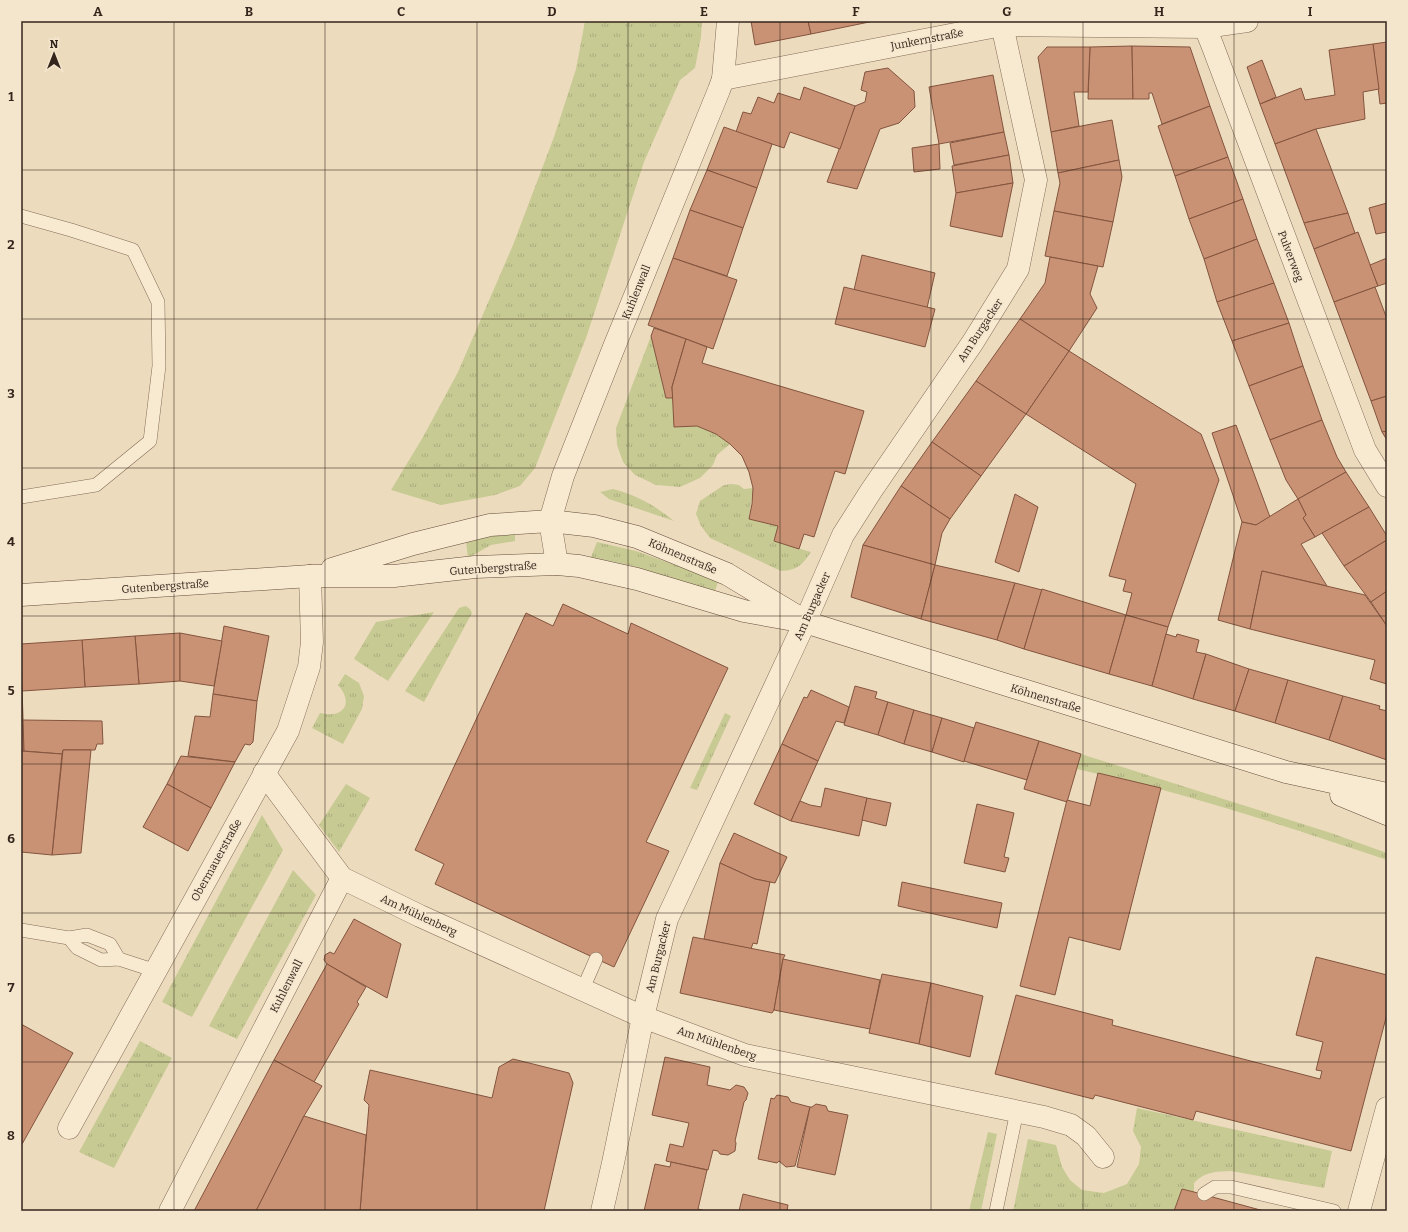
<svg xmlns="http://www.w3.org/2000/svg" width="1408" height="1232" viewBox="0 0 1408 1232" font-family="Bitter,serif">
<defs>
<pattern id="grass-tufts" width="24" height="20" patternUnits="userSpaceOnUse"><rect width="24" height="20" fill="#c7ca93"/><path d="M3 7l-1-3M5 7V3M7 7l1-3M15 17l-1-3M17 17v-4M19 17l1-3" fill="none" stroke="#acad7e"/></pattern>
</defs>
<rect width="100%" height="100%" fill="#eddbbe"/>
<g fill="url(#grass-tufts)">
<path d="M585 21H702L701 37 695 68 680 80 644 162 586 338 535 468 520 486 495 495 441 505 391 490 423 437 458 372 513 245 554 137 576 69Z"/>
<path d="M651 336 666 398H673L674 426H697L716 434 730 444 717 455 713 465 700 478 680 487 656 485 635 475 623 462 617 445 616 428Z"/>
<path d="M732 484 739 485 744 489 753 488 749 519 778 526 774 541 811 552C802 565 798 570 781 571L710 538 701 526 696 514 700 501 724 485Z"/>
<path d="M613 489C636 495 656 506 674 521L609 499 600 492Z"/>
<path d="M515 533V541L491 545 468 558 466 541 490 536Z"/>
<path d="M597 542 636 551 689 570 718 582 714 594 633 566 591 557Z"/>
<path d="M466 606 470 609 472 613 424 702 405 691 459 608Z"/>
<path d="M434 612 388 681 354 659 376 622Z"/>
<path d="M345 674 359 683 364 696 362 709 343 744 312 728 320 713C344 719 354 703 338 685Z"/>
<path d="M725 713 731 716 697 790 690 788Z"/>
<path d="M1081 754 1331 833 1387 853V860C1292 828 1196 797 1098 773V774L1077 769Z"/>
<path d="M346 784 370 798 339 852 319 825Z"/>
<path d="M262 815 283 850 192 1017 162 1002Z"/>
<path d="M293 870 316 895 237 1039 209 1026Z"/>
<path d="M140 1041 172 1058 114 1168 79 1152Z"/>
<path d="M1137 1108 1332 1151 1324 1188 1231 1171C1215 1172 1206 1171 1194 1183V1192L1182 1190 1174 1211H1013L1028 1139 1056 1145 1062 1167 1070 1180 1082 1190 1104 1193 1127 1184 1139 1164 1141 1147 1133 1131Z"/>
<path d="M988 1132 997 1134 981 1211H969Z"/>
</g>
<g fill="#ca9274" stroke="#83543e">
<path d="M751 21H808L811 34 755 45Z"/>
<path d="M808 21H874L811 34Z"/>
<path d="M1387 42V103L1380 104 1373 44Z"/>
<path d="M1373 44 1379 89 1363 92 1365 119 1316 129 1275 144 1260 104 1301 88 1305 100 1335 95 1329 50Z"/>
<path d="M1132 46 1133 99H1088L1090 47Z"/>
<path d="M1132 46 1190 47 1210 106 1162 124 1152 93H1149V99H1133Z"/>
<path d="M1047 47H1090L1088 92H1074L1079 126 1051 132 1038 57Z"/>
<path d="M1262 60 1276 97 1260 104 1247 67Z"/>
<path d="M888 68 914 91 915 107 899 123 880 129 857 189 827 182 855 106 865 102 867 92 861 90 865 72Z"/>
<path d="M993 75 1004 132 939 144 929 87Z"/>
<path d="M804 87 855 106 840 149 790 132 784 148 736 132 743 112 751 114 758 97 774 103 778 93 800 100Z"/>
<path d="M1210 106 1228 157 1175 176 1158 126Z"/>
<path d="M1112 120 1119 160 1058 173 1051 132Z"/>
<path d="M724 127 772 144 757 188 707 170Z"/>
<path d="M1316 129 1348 213 1304 223 1275 144Z"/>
<path d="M1004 132 1009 155 954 165 950 143Z"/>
<path d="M939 144 940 169 914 172 912 148Z"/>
<path d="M1009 155 1013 183 956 193 952 166Z"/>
<path d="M1228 157 1243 199 1189 219 1175 176Z"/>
<path d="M1119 160 1122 177 1113 222 1054 211 1060 183 1058 173Z"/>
<path d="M707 170 757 188 743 228 690 210Z"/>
<path d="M1013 183 1002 237 950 226 956 193Z"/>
<path d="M1243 199 1257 239 1204 259 1189 219Z"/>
<path d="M1387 203V232L1376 234 1369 208Z"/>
<path d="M690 210 743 228 727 276 673 258Z"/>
<path d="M1054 211 1113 222 1103 267 1045 256Z"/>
<path d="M1348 213 1355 233 1314 249 1304 223Z"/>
<path d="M1358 232 1378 286 1334 302 1314 249Z"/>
<path d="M1257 239 1274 283 1217 302 1204 259Z"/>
<path d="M862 255 935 273 927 308 854 290Z"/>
<path d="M1050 257 1098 266 1090 294 1097 308 1069 351 1020 319 1045 283Z"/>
<path d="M673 258 737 280 713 349 648 325Z"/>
<path d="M1387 258V283L1378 286 1370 265Z"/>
<path d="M1274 283 1289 323 1232 341 1217 302Z"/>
<path d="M844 287 935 309 925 347 835 324Z"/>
<path d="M1375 287 1387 319V396L1371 401 1334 302Z"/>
<path d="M1020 319 1069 351 1026 414 976 381Z"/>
<path d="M1289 323 1303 366 1249 386 1232 341Z"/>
<path d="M654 328 686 339 672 387 673 398H666L651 336Z"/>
<path d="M686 339 707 347 702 363 864 411 845 474 835 471 814 537 804 534 799 549 774 541 778 526 749 519 752 504 753 488 749 472 742 456 730 444 716 434 697 426 674 427 672 387Z"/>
<path d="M1069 351 1201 434 1219 480 1168 627 1126 615 1132 593 1123 591 1126 580 1109 576 1136 484 1026 414Z"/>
<path d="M1303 366 1322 420 1270 440 1249 386Z"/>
<path d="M976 381 1026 414 981 476 932 442Z"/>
<path d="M1387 396V431L1382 432 1371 401Z"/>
<path d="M1322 420 1337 457 1346 472 1298 499 1286 480 1270 440Z"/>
<path d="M1236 425 1270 517 1256 525 1242 522 1212 433Z"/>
<path d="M1387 431V440L1382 432Z"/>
<path d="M932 442 981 476 950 519 901 486Z"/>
<path d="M1346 472 1369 507 1315 537 1303 518 1306 515 1298 499Z"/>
<path d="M901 486 950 519 942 533 935 565 863 545Z"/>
<path d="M1015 494 1038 507 1019 572 995 562Z"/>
<path d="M1298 499 1306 515 1303 518 1315 537 1301 544 1327 586 1262 571 1250 629 1218 620 1242 522 1256 525Z"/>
<path d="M1369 507 1387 536V540L1344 566 1322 533Z"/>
<path d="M1387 540V591L1371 602 1344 566Z"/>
<path d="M863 545 935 565 921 619 851 597Z"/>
<path d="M935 565 1015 583 997 640 921 619Z"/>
<path d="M1262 571 1365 595 1387 626V684L1370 679 1375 660 1250 629Z"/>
<path d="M1015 583 1042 590 1024 649 997 640Z"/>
<path d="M1042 589 1126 615 1109 674 1024 649Z"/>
<path d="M1387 591V626L1371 602Z"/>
<path d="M563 604 628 634 631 623 728 668 646 842 669 851 614 967 435 884 444 864 415 850 526 613 553 626Z"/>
<path d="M1126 615 1168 627 1152 686 1109 674Z"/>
<path d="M224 626 269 636 257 701 213 694Z"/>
<path d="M180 633V681L139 684 135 636Z"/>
<path d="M180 633 222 641 214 686 180 681Z"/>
<path d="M1166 634 1176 637 1177 634 1199 640 1196 652 1206 654 1193 699 1152 686Z"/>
<path d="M135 636 139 684 85 687 82 640Z"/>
<path d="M82 640 85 687 22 691 21 644Z"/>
<path d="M1206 654 1249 669 1235 711 1193 699Z"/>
<path d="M1249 669 1288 680 1275 723 1235 711Z"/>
<path d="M1288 680 1343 696 1329 740 1275 723Z"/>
<path d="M855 686 877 692 875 698 888 702 878 735 844 725Z"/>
<path d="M22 687 24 751H21V753V688Z"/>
<path d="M811 690 849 707 844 723 836 721 818 761 782 744 804 697 807 698Z"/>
<path d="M213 694 257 701 253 742 250 745 245 744 235 762 188 756 195 716 210 717Z"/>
<path d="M1343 696 1380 706 1379 709 1387 711V760L1329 740Z"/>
<path d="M888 702 914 710 904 744 878 735Z"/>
<path d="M914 710 942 718 932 752 904 744Z"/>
<path d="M942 718 974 728 964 762 932 752Z"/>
<path d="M23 720 102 721 103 744H97L95 750H63L62 754 24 751Z"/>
<path d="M976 722 1039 741 1027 780 964 761Z"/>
<path d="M1039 741 1081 754 1067 802 1024 789Z"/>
<path d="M782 744 818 761 791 821 754 804Z"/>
<path d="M63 750H91L81 853 52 855Z"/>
<path d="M21 751 62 754 52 855 21 852Z"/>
<path d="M181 756 235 762 211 808 167 784Z"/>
<path d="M1098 773 1161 788 1120 950 1069 937 1055 995 1020 986 1067 800 1090 806Z"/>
<path d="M167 784 211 808 188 851 143 827Z"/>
<path d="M825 788 867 798 859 836 791 821 800 801 810 805 821 807Z"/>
<path d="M867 798 891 803 886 826 862 820Z"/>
<path d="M977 804 1014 813 1004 857 1009 858 1005 872 964 863Z"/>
<path d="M734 833 787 857 775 883 755 879 720 863Z"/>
<path d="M720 863 755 879 770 882 757 944 753 943 751 949 704 939Z"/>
<path d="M902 882 1002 903 997 928 898 906Z"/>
<path d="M354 919 401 944 387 998 327 964 324 960 325 955 330 952 334 954Z"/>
<path d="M693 937 785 955 783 959 774 1010 772 1013 680 993Z"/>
<path d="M1316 957 1387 975V1014L1351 1151 1196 1111 1193 1120 1095 1095 1093 1099 995 1074 1016 995 1113 1020 1112 1025 1320 1079 1322 1071 1316 1070 1323 1042 1296 1035Z"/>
<path d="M783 959 880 980 870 1029 774 1010Z"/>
<path d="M327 964 366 987 357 1002 359 1004 314 1082 274 1060Z"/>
<path d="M882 974 931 983 919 1044 869 1033Z"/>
<path d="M931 983 983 996 970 1057 919 1044Z"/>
<path d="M21 1024 73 1053 21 1146Z"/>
<path d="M665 1057 710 1067 707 1085 730 1090 736 1085 744 1087 748 1093 746 1100 744 1102 735 1141 736 1143 735 1151 728 1155 720 1154 718 1151 713 1150 708 1170 666 1161 670 1144 683 1147 689 1123 652 1115Z"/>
<path d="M513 1059 569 1073 573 1083 544 1211H360L369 1105 364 1100 370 1070 492 1098 499 1067Z"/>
<path d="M274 1060 322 1086 304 1116 256 1211H194Z"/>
<path d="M777 1095 788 1097 791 1102 810 1107 795 1166 786 1167 779 1161 777 1163 758 1159 771 1098 774 1099Z"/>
<path d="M816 1104 826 1106 828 1111 848 1115 835 1175 797 1167 810 1107H812Z"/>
<path d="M304 1116 366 1135 360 1211H256Z"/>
<path d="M671 1162 707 1170 698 1209 706 1211H644L655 1164 670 1167Z"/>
<path d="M1182 1189 1194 1192 1264 1211H1174Z"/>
<path d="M743 1194 788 1205 787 1211H739Z"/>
</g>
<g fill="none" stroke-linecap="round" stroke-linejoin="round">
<g stroke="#846c57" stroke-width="14">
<g id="lane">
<path d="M21 216 71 230 133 250 158 302 159 366 150 441 96 485 21 497"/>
<path d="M21 930 69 938 87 935 110 944 119 959"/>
<path d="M69 938 77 948 101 960 119 959 156 971"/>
<path d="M582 991 596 959"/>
<path d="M1204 1194 1215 1187H1231L1334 1211"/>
<path d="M996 1211 1017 1111"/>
</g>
</g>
<g stroke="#846c57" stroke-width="23">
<g id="street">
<path d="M1205 21V27L1213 47 1365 450 1387 486"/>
<path d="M723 79 1002 25 1205 27 1247 21"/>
<path d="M557 564 550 521 563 476 614 347 719 90 723 79 728 21"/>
<path d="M264 773 342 878 420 916 643 1017 745 1055 1044 1117 1071 1125 1086 1136 1103 1157"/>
<path d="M69 1128 288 731 309 667 312 642 310 576"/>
<path d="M170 1211 342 878"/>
<path d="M602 1211 613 1163 643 1017 667 919 805 622 843 535 871 491 973 342 1018 269 1036 180 1002 25"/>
<path d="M1359 1211 1387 1108"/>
</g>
</g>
<g stroke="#664d3b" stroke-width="23">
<g id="secondary">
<path d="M332 569 413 544 490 525 550 521 594 526 637 537 727 574 795 615"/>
<path d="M21 595 310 576H394L475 567 557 564 579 566 637 579 744 611 805 622 1286 772 1387 794"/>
<path d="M1341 795 1387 814"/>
</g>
</g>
<use href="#lane" stroke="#f8ead1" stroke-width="13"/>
<use href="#street" stroke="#f8ead1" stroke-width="22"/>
<use href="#secondary" stroke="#f8ead1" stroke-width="22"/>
</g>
<path fill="none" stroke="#34261c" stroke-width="1" stroke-opacity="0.55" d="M174 21V1211M325 21V1211M477 21V1211M628 21V1211M780 21V1211M931 21V1211M1083 21V1211M1234 21V1211M21 170H1387M21 319H1387M21 468H1387M21 616H1387M21 764H1387M21 913H1387M21 1062H1387"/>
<g text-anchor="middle" stroke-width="3" stroke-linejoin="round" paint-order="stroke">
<g font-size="11" fill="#34261c" stroke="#f4e6cd">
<text transform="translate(927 39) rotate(-11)" y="4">Junkernstraße</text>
<text transform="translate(1291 256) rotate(69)" y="4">Pulverweg</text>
<text transform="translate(636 292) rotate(-68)" y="4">Kuhlenwall</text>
<text transform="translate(980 330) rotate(-57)" y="4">Am Burgacker</text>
<text transform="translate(683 556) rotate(23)" y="4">Köhnenstraße</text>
<text transform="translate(493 568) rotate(-4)" y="4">Gutenbergstraße</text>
<text transform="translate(165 586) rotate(-4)" y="4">Gutenbergstraße</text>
<text transform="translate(812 606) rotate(-66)" y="4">Am Burgacker</text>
<text transform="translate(1046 698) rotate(17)" y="4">Köhnenstraße</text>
<text transform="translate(216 860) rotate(-61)" y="4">Obermauerstraße</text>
<text transform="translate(419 915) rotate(25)" y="4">Am Mühlenberg</text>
<text transform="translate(658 957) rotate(-76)" y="4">Am Burgacker</text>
<text transform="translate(286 986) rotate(-63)" y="4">Kuhlenwall</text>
<text transform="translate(717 1043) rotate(19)" y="4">Am Mühlenberg</text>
</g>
</g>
<rect width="1408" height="1232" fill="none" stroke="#f4e6cd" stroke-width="44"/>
<g transform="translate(54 54)" stroke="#f4e6cd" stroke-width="3" paint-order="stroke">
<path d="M0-3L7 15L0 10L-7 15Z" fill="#34261c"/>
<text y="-6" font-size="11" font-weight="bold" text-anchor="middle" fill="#34261c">N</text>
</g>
<rect x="22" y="22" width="1364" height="1188" fill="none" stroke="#34261c" stroke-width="1.5"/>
<g font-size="13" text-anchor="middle" font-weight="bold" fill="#34261c">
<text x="98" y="16">A</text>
<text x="249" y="16">B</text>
<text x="401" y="16">C</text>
<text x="552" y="16">D</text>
<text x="704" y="16">E</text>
<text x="856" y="16">F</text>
<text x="1007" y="16">G</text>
<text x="1159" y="16">H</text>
<text x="1310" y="16">I</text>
<text x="11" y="101">1</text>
<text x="11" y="249">2</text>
<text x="11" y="398">3</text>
<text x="11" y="546">4</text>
<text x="11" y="695">5</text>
<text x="11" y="843">6</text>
<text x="11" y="992">7</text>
<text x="11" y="1140">8</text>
</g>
</svg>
